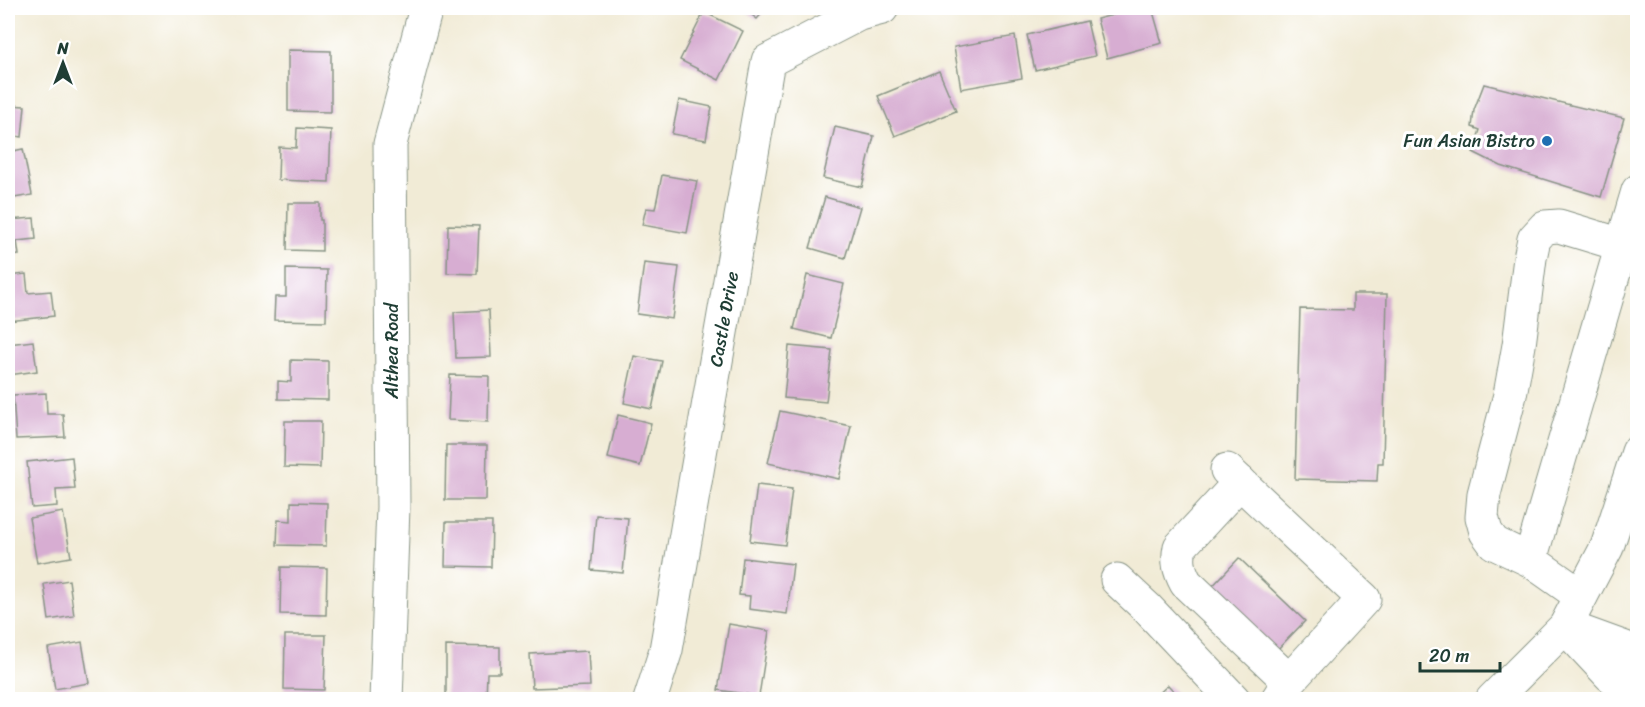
<svg xmlns="http://www.w3.org/2000/svg" width="1645" height="707" viewBox="0 0 1645 707" font-family="Sriracha,sans-serif">
<rect width="100%" height="100%" fill="#fff"/>
<filter id="ink" filterUnits="userSpaceOnUse"><feTurbulence type="fractalNoise" baseFrequency=".0167" numOctaves="2"/><feDisplacementMap in="SourceGraphic" scale="12" xChannelSelector="R" yChannelSelector="G"/><feConvolveMatrix kernelMatrix="1 2 1 2 8 2 1 2 1" color-interpolation-filters="sRGB"/></filter>
<filter id="wash" filterUnits="userSpaceOnUse"><feTurbulence type="fractalNoise" baseFrequency=".008" numOctaves="4" result="noise"/><feDisplacementMap in="SourceGraphic" scale="24" xChannelSelector="R" yChannelSelector="G"/><feGaussianBlur stdDeviation="1.35" result="paint"/><feColorMatrix in="noise" values="0 0 0 0 0 0 0 0 0 0 0 0 0 0 0 0 0 1.4 0 .05"/><feComposite in="paint" operator="in"/></filter>
<g filter="url(#wash)">
<rect width="100%" height="100%" fill="#f1ebd6"/>
<g id="blocks">
<g fill="#d7add2">
<path d="M743 8H767L757 19Z"/>
<path d="M1140 8H1152L1162 43 1107 58 1097 19Z"/>
<path d="M704 12 743 31 719 80 680 60Z"/>
<path d="M1087 21 1095 56 1035 70 1027 35Z"/>
<path d="M1015 36 1022 78 961 89 954 47Z"/>
<path d="M288 50 331 51V112L288 111Z"/>
<path d="M939 71 956 111 895 136 878 96Z"/>
<path d="M1484 84 1624 118 1601 197 1501 166 1473 152 1480 130 1472 127 1474 110Z"/>
<path d="M679 100 712 107 706 140 672 134Z"/>
<path d="M8 105 25 106 22 137 8 135Z"/>
<path d="M835 127 874 136 862 187 823 178Z"/>
<path d="M297 128 331 130 329 182 278 180 279 147 296 148Z"/>
<path d="M23 149 32 195 8 199V152Z"/>
<path d="M662 175 697 181 687 233 642 225 646 208 655 209Z"/>
<path d="M825 197 860 207 845 258 810 248Z"/>
<path d="M288 203H320V220H322V251L287 250Z"/>
<path d="M34 218 36 239 17 241 19 255 8 256V220Z"/>
<path d="M448 225 479 226 477 274 447 273Z"/>
<path d="M644 263 679 267 672 319 637 314Z"/>
<path d="M286 269 327 270 326 321 274 320 275 297H286Z"/>
<path d="M26 274 28 293 51 291 54 316 8 321V276Z"/>
<path d="M807 275 844 284 831 338 794 329Z"/>
<path d="M1353 294H1387L1383 463H1378L1377 481 1295 479 1300 309 1353 310Z"/>
<path d="M489 310 491 357 456 358 454 312Z"/>
<path d="M33 341 37 371 9 375 8 344Z"/>
<path d="M789 346 832 350 826 402 784 398Z"/>
<path d="M634 356 662 361 652 409 624 403Z"/>
<path d="M291 360 328 361V400L278 399V381L291 382Z"/>
<path d="M450 375 489 376 488 422 448 420Z"/>
<path d="M46 393 47 414H63L65 437 16 439 13 395Z"/>
<path d="M780 411 851 426 839 479 768 463Z"/>
<path d="M618 415 651 423 640 466 608 458Z"/>
<path d="M285 421H321L320 468 284 467Z"/>
<path d="M446 445H487L486 500H445Z"/>
<path d="M72 457 75 489 56 490 57 506 32 508 27 462Z"/>
<path d="M757 485 792 489 785 545 750 541Z"/>
<path d="M291 502 327 503 326 546 277 545 278 520 291 521Z"/>
<path d="M63 512 71 557 37 563 29 518Z"/>
<path d="M596 515 628 518 623 573 591 570Z"/>
<path d="M446 522H492L491 567 445 566Z"/>
<path d="M743 558 793 564 787 614 749 609 750 596 739 595Z"/>
<path d="M1239 558 1305 621 1272 655 1206 593Z"/>
<path d="M281 567 327 568 326 615 280 614Z"/>
<path d="M69 580 74 616 49 620 44 584Z"/>
<path d="M729 624 769 631 759 696 718 690Z"/>
<path d="M285 635H326L324 690 284 689Z"/>
<path d="M82 642 89 683 55 689 48 648Z"/>
<path d="M446 646 500 647V673H487L486 700H446Z"/>
<path d="M588 651 590 686 532 688 530 654Z"/>
<path d="M1168 685 1182 700H1152Z"/>
</g>
</g>
</g>
<g filter="url(#ink)">
<use href="#blocks" fill-opacity="0" stroke="#889485" stroke-width="1.5"/>
<g fill="none" stroke-linecap="round" stroke-linejoin="round">
<g stroke="#889485" stroke-width="35">
<g id="minor">
<path d="M1638 191 1622 245 1638 249"/>
<path d="M1227 470 1364 599 1289 681 1277 700"/>
<path d="M1240 482 1180 547C1177 561 1179 570 1186 583L1289 681"/>
<path d="M1530 560 1494 543 1486 532 1482 517 1484 494 1510 395 1519 345 1530 258 1534 239 1545 227 1559 226 1622 245 1530 560 1581 596"/>
<path d="M1117 580 1147 608 1234 700"/>
<path d="M386 700 393 507 390 144 426 8"/>
<path d="M650 700 666 650 768 61 859 14 882 8"/>
</g>
</g>
<g stroke="#889485" stroke-width="35">
<g id="major">
<path d="M1565 627 1610 675 1638 695"/>
<path d="M1570 628 1625 648 1638 658"/>
<path d="M1492 700 1565 627 1607 547 1638 452"/>
</g>
</g>
<use href="#minor" stroke="#fff" stroke-width="33"/>
<use href="#major" stroke="#fff" stroke-width="33"/>
</g>
</g>
<circle fill="#1f6fb2" stroke="#fff" stroke-width="2" cx="1547" cy="141" r="6"/>
<g text-anchor="middle" stroke-width="6" stroke-linejoin="round" paint-order="stroke">
<g font-size="18" fill="#1f3d34" stroke="#fff" text-anchor="end">
<text x="1535" y="147">Fun Asian Bistro</text>
</g>
<g font-size="18" fill="#1f3d34" stroke="#fff">
<text transform="translate(724 319) rotate(-80)" y="6">Castle Drive</text>
<text transform="translate(392 351) rotate(-90)" y="6">Althea Road</text>
</g>
</g>
<rect width="1645" height="707" fill="none" stroke="#fff" stroke-width="30"/>
<g transform="translate(63 63)" stroke="#ffffff" stroke-width="4.5" paint-order="stroke">
<path d="M0-4.5L10 22L0 15L-10 22Z" fill="#1f3d34"/>
<text y="-9" font-size="16" font-weight="bold" text-anchor="middle" fill="#1f3d34">N</text>
</g>
<path d="M1420 662v9h80v-9" fill="none" stroke="#1f3d34" stroke-width="3"/>
<text x="1429" y="662" font-size="18" fill="#1f3d34" stroke="#ffffff" stroke-width="4.5" paint-order="stroke">20 m</text>
</svg>
